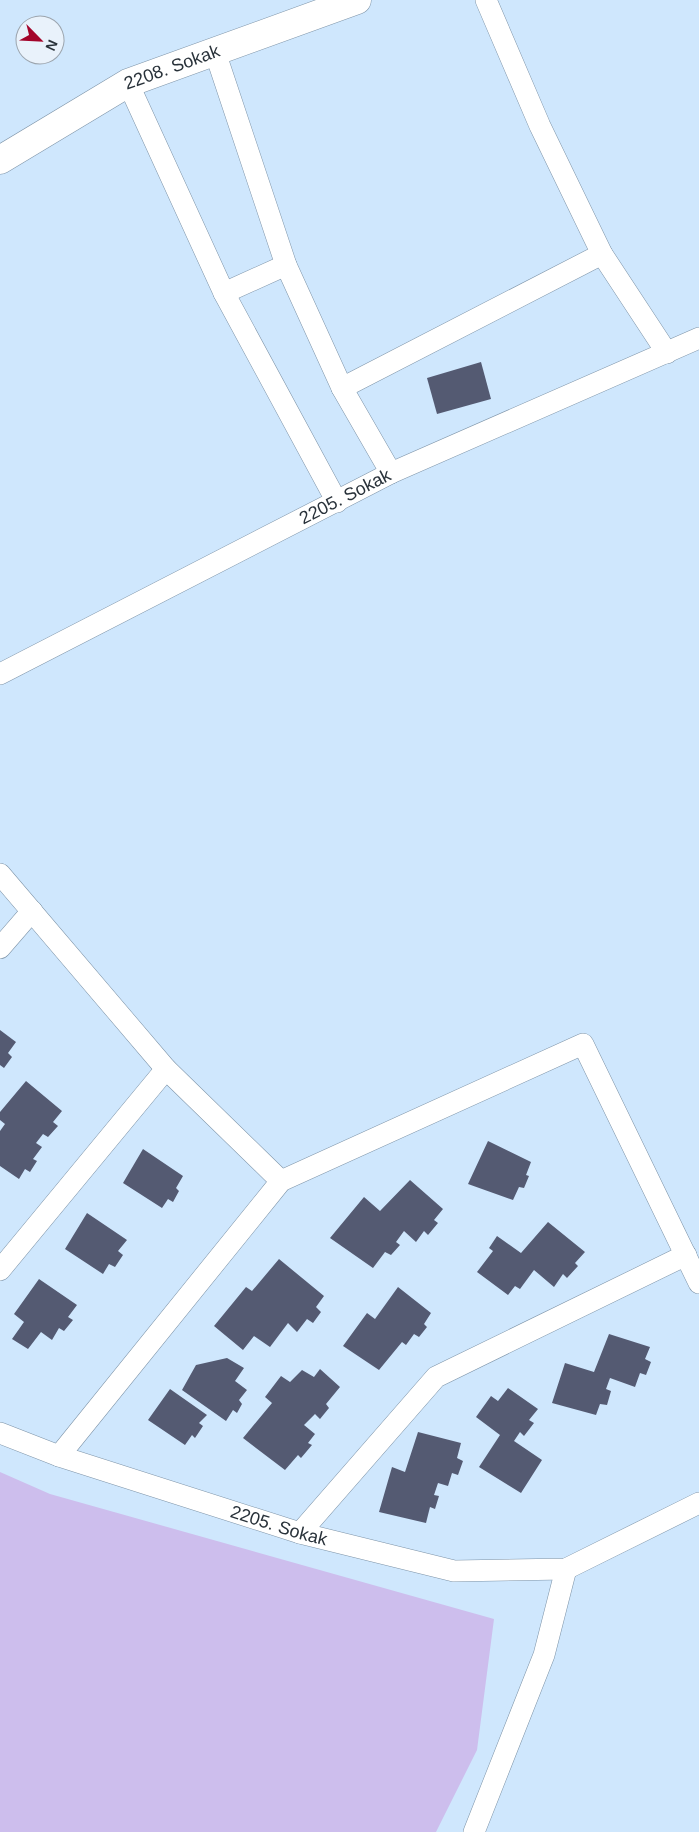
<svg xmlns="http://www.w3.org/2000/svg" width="699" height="1832" viewBox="0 0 699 1832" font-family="Arial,sans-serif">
<rect width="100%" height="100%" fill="#cfe7fd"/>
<path fill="#cdbeed" d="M0 1472 50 1494 494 1619 477 1750 436 1832H0Z"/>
<g fill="#545a72">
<path d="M481 362 491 399 437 414 427 378Z"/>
<path d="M0 1030 16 1042 8 1053 12 1057 4 1068 0 1065Z"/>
<path d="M26 1081 62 1111 53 1122 58 1126 48 1137 43 1134 36 1143 42 1147 33 1159 37 1161 30 1172 25 1169 19 1179 0 1166V1131L5 1124 0 1120V1112Z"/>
<path d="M488 1141 531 1162 526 1175 529 1176 524 1188 519 1187 513 1200 468 1184Z"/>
<path d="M143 1149 183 1176 176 1188 179 1191 173 1202 168 1199 162 1208 123 1183Z"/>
<path d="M410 1180 443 1209 434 1220 438 1223 428 1235 424 1231 416 1242 404 1231 396 1242 400 1245 391 1255 385 1252 373 1268 330 1238 364 1197 380 1211Z"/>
<path d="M87 1213 127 1240 118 1251 123 1255 115 1267 109 1264 103 1274 65 1249Z"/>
<path d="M548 1222 585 1252 575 1263 578 1266 567 1278 563 1274 554 1287 534 1270 520 1289 515 1286 508 1295 477 1272 493 1251 489 1248 497 1236 521 1253Z"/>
<path d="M279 1259 324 1296 316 1307 321 1312 313 1323 307 1319 297 1332 288 1323 270 1347 254 1336 243 1350 214 1326 246 1287 252 1291Z"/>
<path d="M39 1279 77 1305 68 1317 73 1320 64 1331 59 1328 52 1340 41 1332 28 1349 12 1339 24 1322 14 1314Z"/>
<path d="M398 1287 431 1313 424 1324 427 1327 419 1337 414 1334 406 1345 402 1342 379 1370 343 1346 367 1313 375 1319Z"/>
<path d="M609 1334 650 1347 645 1359 651 1362 646 1375 640 1373 635 1387 610 1378 606 1389 611 1391 607 1405 600 1404 596 1415 552 1403 565 1363 594 1372Z"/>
<path d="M227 1358 244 1368 235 1381 247 1390 239 1400 242 1404 237 1413 233 1410 226 1421 182 1390 196 1365Z"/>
<path d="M320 1369 340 1387 326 1404 329 1408 320 1419 315 1414 304 1425 315 1434 308 1443 312 1445 301 1458 298 1455 285 1470 243 1438 272 1403 265 1397 281 1376 290 1382 302 1370 314 1377Z"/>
<path d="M508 1388 538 1409 529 1420 534 1423 524 1436 520 1432 514 1441 542 1460 521 1493 479 1467 500 1435 476 1417 491 1396 498 1401Z"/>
<path d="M170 1389 207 1415 199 1423 203 1426 195 1438 192 1435 185 1445 148 1420Z"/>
<path d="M418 1432 461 1443 457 1458 463 1461 458 1475 452 1473 448 1486 438 1483 434 1495 439 1496 435 1509 430 1507 426 1523 379 1512 392 1467 405 1472Z"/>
</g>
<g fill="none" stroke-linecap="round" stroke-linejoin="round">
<g stroke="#7e94a8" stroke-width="22">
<g id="street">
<path d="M486 0 540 126 602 254 667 353"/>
<path d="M215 52 286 265 342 388 391 473"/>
<path d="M128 83 224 293 337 502"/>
<path d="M224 293 286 265"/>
<path d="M342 388 602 254"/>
<path id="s1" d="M0 674 391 473 699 338"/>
<path d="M0 874 166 1069 281 1181"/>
<path d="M0 948 32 911"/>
<path d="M0 1270 166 1069"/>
<path id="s2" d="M0 1433 59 1456 300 1533 454 1571 566 1569 699 1503"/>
<path d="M59 1456 281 1181 583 1044 699 1283"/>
<path d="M300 1533 436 1377 686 1255"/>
<path d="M474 1832 544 1655 566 1569"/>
</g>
</g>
<g stroke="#7e94a8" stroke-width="29">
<g id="secondary">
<path id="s3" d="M0 160 128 83 357 0"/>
</g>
</g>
<use href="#street" stroke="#fff" stroke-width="21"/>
<use href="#secondary" stroke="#fff" stroke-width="28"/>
</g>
<g text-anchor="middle" stroke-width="5" stroke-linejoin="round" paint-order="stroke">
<g font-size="18" fill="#29323a" stroke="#e9f2fb">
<text dy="6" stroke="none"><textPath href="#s3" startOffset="196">2208. Sokak</textPath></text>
<text dy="6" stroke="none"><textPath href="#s1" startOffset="388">2205. Sokak</textPath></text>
<text dy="6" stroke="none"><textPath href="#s2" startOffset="294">2205. Sokak</textPath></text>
</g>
</g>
<g transform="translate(40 40) rotate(114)"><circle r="24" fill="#e9f2fb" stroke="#9ca5ae"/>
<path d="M0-4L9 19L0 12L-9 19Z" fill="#a3042a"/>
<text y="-8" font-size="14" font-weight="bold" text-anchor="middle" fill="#29323a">N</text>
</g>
</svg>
